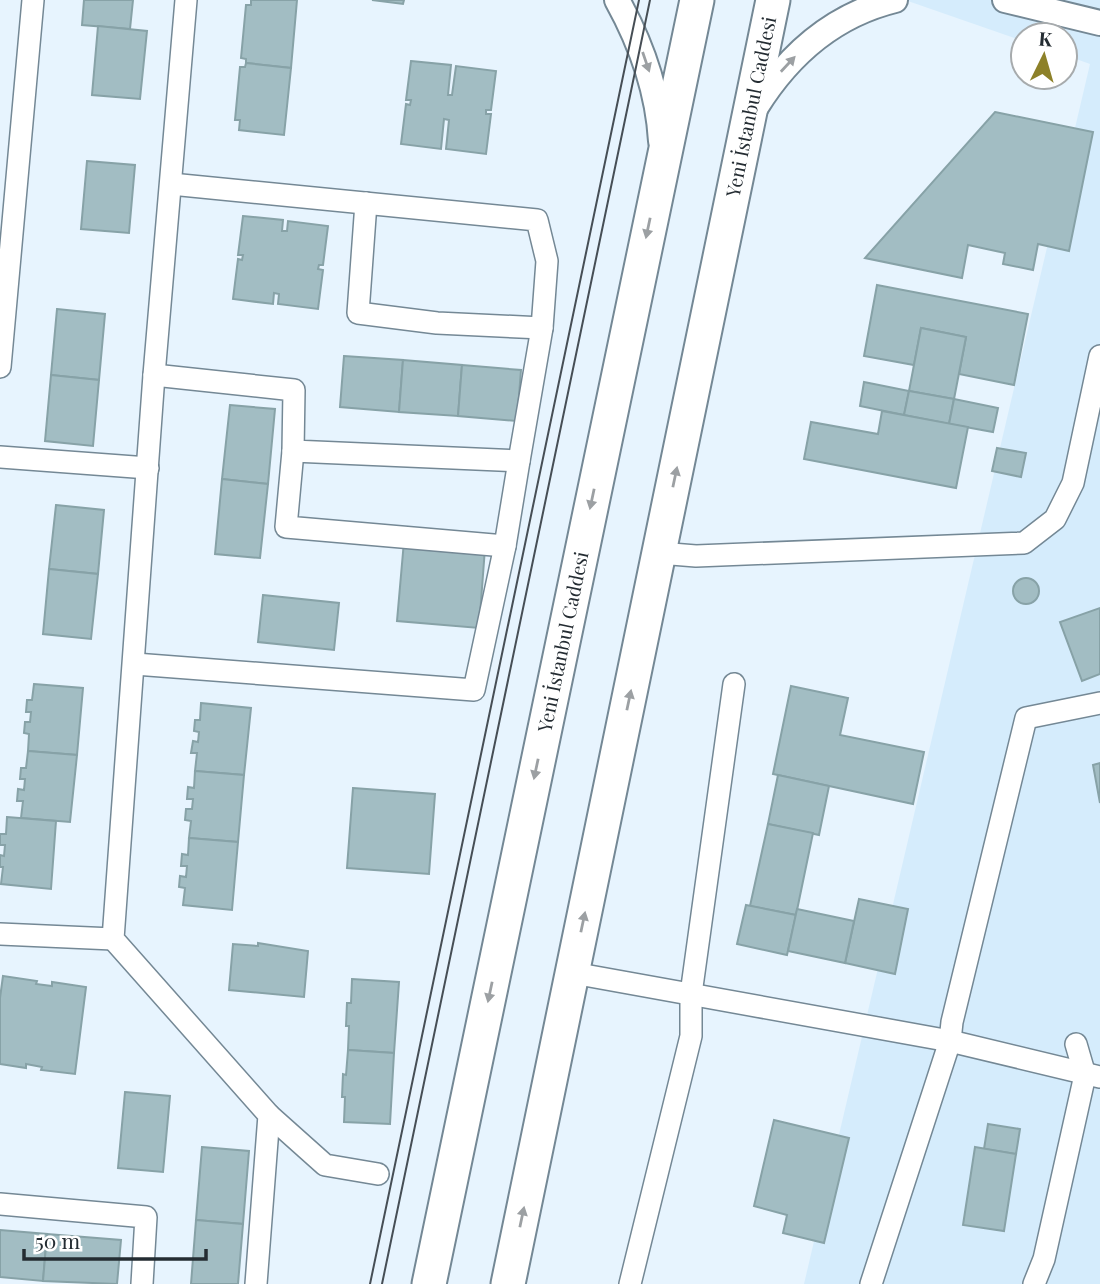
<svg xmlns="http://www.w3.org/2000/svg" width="1100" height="1284" viewBox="0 0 1100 1284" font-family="'Playfair Display',serif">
<rect width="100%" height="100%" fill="#e7f4fe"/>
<path fill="#d5ecfc" d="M905 0H1100V1284H804L1090 64 1065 55V35H1023V41Z"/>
<g fill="#a2bdc3" stroke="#87a2a7" stroke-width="2">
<path d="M84 0H133L130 29 82 25Z"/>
<path d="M251 0H297L291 68 246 63V59L241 58 246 5H251Z"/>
<path d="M372 0H404L403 4Z"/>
<path d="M98 26 147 31 140 99 92 95Z"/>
<path d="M411 61 451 65 448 95H452L456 66 496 71 491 110H486V114H491L486 154 446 149 449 120 444 119 441 149 401 144 406 104 410 105 411 100H406Z"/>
<path d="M246 63 291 68 284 135 239 130 240 120H235L240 67H245Z"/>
<path d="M995 112 1093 132 1069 251 1038 244 1033 270 1003 264 1005 253 968 245 962 278 865 258Z"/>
<path d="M87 161 135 165 129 233 81 229Z"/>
<path d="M243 216 283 220 282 231H287L288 221 328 226 323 265H319L318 269 323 270 318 309 278 304 279 294 274 293 273 304 233 299 238 259 242 260 243 255H238Z"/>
<path d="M877 285 1028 314 1014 385 959 374 966 337 921 328 914 365 864 356Z"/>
<path d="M57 309 105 314 99 380 51 375Z"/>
<path d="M921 328 966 337 954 399 909 391Z"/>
<path d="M344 356 403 360 399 412 340 407Z"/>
<path d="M403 360 462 365 458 416 399 412Z"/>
<path d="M462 365 521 370 517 421 458 416Z"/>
<path d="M51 375 99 380 93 446 45 441Z"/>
<path d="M864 382 909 391 904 415 860 406Z"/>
<path d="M909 391 954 399 949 424 904 415Z"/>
<path d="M954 399 998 408 993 432 949 424Z"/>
<path d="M230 405 275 409 268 484 222 479Z"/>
<path d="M882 411 968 427 956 488 804 459 811 422 878 434Z"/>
<path d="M997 448 1026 453 1021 477 992 471Z"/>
<path d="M222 479 268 484 260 558 215 554Z"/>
<path d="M56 505 104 510 98 574 49 569Z"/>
<path d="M404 541 485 548 479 628 397 621Z"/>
<path d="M49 569 98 574 91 639 43 634Z"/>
<circle cx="1026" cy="591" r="13"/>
<path d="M263 595 339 603 334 650 258 642Z"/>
<path d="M1100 608V674L1082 681 1060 622Z"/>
<path d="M34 684 83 688 77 755 28 751 29 734 24 733 25 722H30L31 712H26L27 700H32Z"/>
<path d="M791 686 848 698 840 735 924 752 913 804 773 774Z"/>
<path d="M201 703 251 708 244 775 195 771 197 753H191L193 741 198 742 199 732 194 731 195 720H200Z"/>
<path d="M28 751 77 755 70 822 21 818 23 801H17L18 789 24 790 25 779H20L21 768H26Z"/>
<path d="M1100 763V803L1093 765Z"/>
<path d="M195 771 244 775 238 842 189 838 191 821 185 820 186 809H192L193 799H187L188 787 194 788Z"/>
<path d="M778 775 829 786 819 835 768 824Z"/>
<path d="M353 788 435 794 429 874 347 868Z"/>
<path d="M7 817 56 821 51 889 1 884 3 867H0V855L4 856 5 845H0V834H6Z"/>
<path d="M768 824 813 833 796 915 750 906Z"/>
<path d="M189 838 238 842 232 910 183 905 185 888 179 887 180 876 186 877 187 866H181L182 854 188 855Z"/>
<path d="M859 899 908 909 895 974 845 963Z"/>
<path d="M746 905 796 915 787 955 737 944Z"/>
<path d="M797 909 854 921 845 963 788 951Z"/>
<path d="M258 943 308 951 304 997 229 990 233 944 258 946Z"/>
<path d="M3 976 37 981 36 984 52 986V982L86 987 75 1074 41 1070 42 1067 26 1064V1068L0 1064V998Z"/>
<path d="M352 979 399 982 394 1053 348 1050 349 1026H346L347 1003H351Z"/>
<path d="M348 1050 394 1053 390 1124 344 1122 345 1097H342L343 1074 346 1075Z"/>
<path d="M125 1092 170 1096 163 1172 118 1168Z"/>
<path d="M774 1120 849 1138 824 1243 783 1233 787 1215 754 1206Z"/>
<path d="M988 1124 1020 1129 1016 1154 984 1149Z"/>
<path d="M202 1147 249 1151 243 1224 196 1220Z"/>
<path d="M975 1147 1016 1154 1004 1231 963 1225Z"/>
<path d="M196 1220 243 1224 238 1284H191Z"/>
<path d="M0 1230 47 1234 43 1281 0 1277Z"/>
<path d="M47 1234 121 1240 117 1284 43 1281Z"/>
</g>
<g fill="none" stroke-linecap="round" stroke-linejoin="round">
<g stroke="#748895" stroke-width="24">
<g id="minor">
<path d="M186 0 154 375 113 939 269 1115 256 1284"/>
<path d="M366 203 358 313 437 323 542 328"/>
<path d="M0 367 33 0"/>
<path d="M154 375 294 390 293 451 519 461 542 328 547 261 537 220 171 184"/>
<path d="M293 451 286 527 505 546"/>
<path d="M0 457 148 468"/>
<path d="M659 553 696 556 1024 543 1055 519 1073 483 1100 356"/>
<path d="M135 664 474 690 505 546 519 461"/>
<path d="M0 934 113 939"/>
<path d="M573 973 950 1041 1100 1077"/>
<path d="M269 1115 325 1165 378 1174"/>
<path d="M0 1204 146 1217 142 1284"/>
<path d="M630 1284 691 1036V994L734 684"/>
<path d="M871 1284 950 1041 952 1022 1026 718 1100 703"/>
<path d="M1034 1284 1044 1259 1085 1075 1076 1044"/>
</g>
</g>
<g stroke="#748895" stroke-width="28">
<g id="tertiary">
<path d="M617 0C642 45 658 90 661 141"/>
<path d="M1005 0 1100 23"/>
<path d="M756 107C789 54 834 15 895 0"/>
</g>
</g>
<g stroke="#748895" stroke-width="37">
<g id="trunk">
<path id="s1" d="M429 1284 697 0"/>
<path id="s2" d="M508 1284 773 0"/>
</g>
</g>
<use href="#minor" stroke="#fff" stroke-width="21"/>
<use href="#tertiary" stroke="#fff" stroke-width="24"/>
<use href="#trunk" stroke="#fff" stroke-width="33"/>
<g stroke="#464e55" stroke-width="2">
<path d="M370 1284 639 0"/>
<path d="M382 1284 650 0"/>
</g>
</g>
<defs><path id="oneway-solid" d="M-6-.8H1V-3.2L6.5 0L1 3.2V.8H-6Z" transform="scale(1.75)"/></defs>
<g fill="#9ca0a3">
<use href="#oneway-solid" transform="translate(646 62) rotate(71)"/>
<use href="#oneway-solid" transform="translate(788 64) rotate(-47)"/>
<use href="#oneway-solid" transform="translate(648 228) rotate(102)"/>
<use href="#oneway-solid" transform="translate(675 477) rotate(-78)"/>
<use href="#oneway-solid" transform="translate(592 499) rotate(102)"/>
<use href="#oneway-solid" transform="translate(629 700) rotate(-78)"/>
<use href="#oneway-solid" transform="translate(536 769) rotate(102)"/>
<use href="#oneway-solid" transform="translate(583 922) rotate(-78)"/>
<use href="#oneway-solid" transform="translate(490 992) rotate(102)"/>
<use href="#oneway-solid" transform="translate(522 1217) rotate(-78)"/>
</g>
<g text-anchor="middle" stroke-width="6" stroke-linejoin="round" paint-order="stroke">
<g font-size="19" fill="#242c32" stroke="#fff">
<text dy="7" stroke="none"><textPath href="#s2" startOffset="1202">Yeni İstanbul Caddesi</textPath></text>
<text dy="7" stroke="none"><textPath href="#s1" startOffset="656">Yeni İstanbul Caddesi</textPath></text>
</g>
</g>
<g transform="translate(1044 56) rotate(5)"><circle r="33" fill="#ffffff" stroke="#a7abad" stroke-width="2"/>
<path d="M0-5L12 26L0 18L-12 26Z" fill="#8d8129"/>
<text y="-10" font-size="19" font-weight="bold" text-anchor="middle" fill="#242c32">K</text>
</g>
<path d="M24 1249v10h182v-10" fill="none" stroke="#242c32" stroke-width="3.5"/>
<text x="35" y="1249" font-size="21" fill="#242c32" stroke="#ffffff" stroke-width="5" paint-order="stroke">50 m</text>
</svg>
